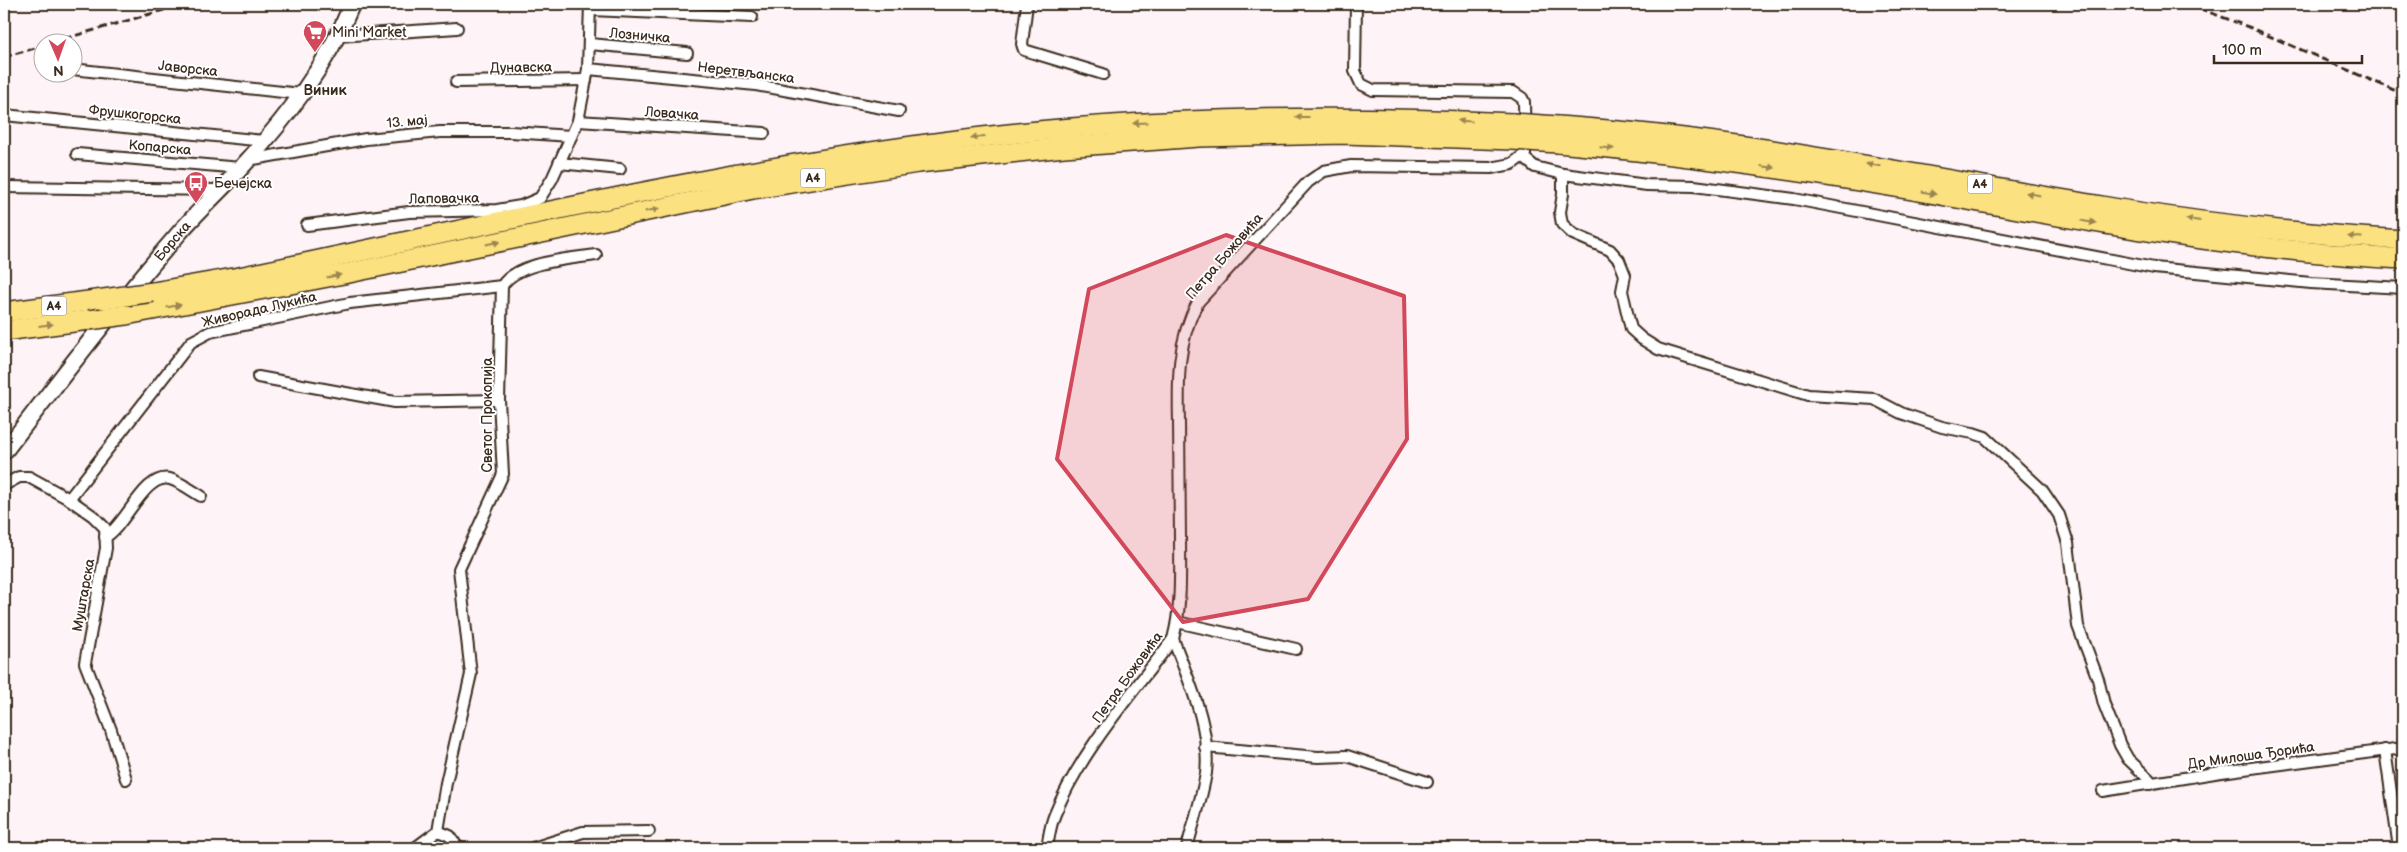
<svg xmlns="http://www.w3.org/2000/svg" width="2407" height="852" viewBox="0 0 2407 852" font-family="'Balsamiq Sans',sans-serif">
<rect width="100%" height="100%" fill="#fef3f6"/>
<filter id="ink" filterUnits="userSpaceOnUse"><feTurbulence type="fractalNoise" baseFrequency=".02" numOctaves="2"/><feDisplacementMap in="SourceGraphic" scale="10" xChannelSelector="R" yChannelSelector="G"/><feConvolveMatrix kernelMatrix="1 2 1 2 8 2 1 2 1" color-interpolation-filters="sRGB"/></filter>
<g filter="url(#ink)">
<g fill="none" stroke-linecap="round" stroke-linejoin="round">
<g stroke="#3b2a1e" stroke-width="14">
<g id="street">
<path d="M1027 4 1022 44 1024 50 1103 74"/>
<path d="M591 10 752 17"/>
<path d="M339 36 457 28"/>
<path d="M590 44 687 53"/>
<path d="M72 69 301 94"/>
<path d="M588 69 756 85 899 111"/>
<path d="M456 82 586 80"/>
<path d="M4 115 264 141"/>
<path d="M578 121 764 133"/>
<path d="M77 154 241 168"/>
<path d="M1523 157 1535 167 1563 174 1647 185 1694 186 1794 199 2154 268 2311 283 2403 288"/>
<path d="M248 160 366 139 440 132H511L571 136"/>
<path d="M559 163 620 169"/>
<path d="M1563 174V194L1560 212 1562 224 1573 234 1610 250 1619 260 1625 275 1622 291 1631 329 1642 339 1658 349 1808 395 1874 399 1901 413 1942 427 1973 433 1985 437 2042 490 2059 515 2068 543 2078 626 2098 679 2104 704 2120 745 2128 759 2149 779 2150 784"/>
<path d="M4 187 219 190"/>
<path d="M307 225 409 212 497 210 521 206 540 198 552 179 578 121 588 69 590 4"/>
<path d="M258 377 395 402 499 400"/>
<path d="M4 485 19 477H29L69 499 93 516 105 528 106 548 85 663 111 730 126 779"/>
<path d="M69 499 191 342 210 332 350 303 502 286"/>
<path d="M105 537C125 527 145 472 170 479 180 482 191 490 201 496"/>
<path d="M1177 622 1296 649"/>
<path d="M1173 639C1189 682 1211 727 1206 773 1202 798 1193 824 1187 848"/>
<path d="M1205 747 1318 757 1347 756 1427 782"/>
<path d="M2385 750 2399 848"/>
<path d="M2103 791 2221 772 2403 748"/>
<path d="M438 831 450 836 458 848"/>
<path d="M415 848 438 831 446 783 471 674 459 569 503 474 499 400 502 286C516 262 570 259 596 255"/>
<path d="M533 848 583 832 649 831"/>
<path d="M1047 848C1049 837 1050 825 1055 814 1080 752 1132 694 1173 639 1182 606 1180 571 1180 537 1180 499 1179 461 1179 423 1178 381 1177 340 1198 302L1308 182 1324 171 1351 166 1491 168 1512 164 1525 154 1524 102 1522 98 1513 92 1373 90 1361 84 1355 71 1356 4"/>
</g>
</g>
<g stroke="#3b2a1e" stroke-width="19">
<g id="secondary">
<path id="s1" d="M4 452C61 378 118 303 180 232 199 210 220 191 240 169 285 120 327 66 352 4"/>
</g>
</g>
<g stroke="#3b2a1e" stroke-width="22">
<g id="highway">
<path d="M1558 126C1745 138 1928 178 2113 208 2209 224 2306 234 2403 240"/>
<path d="M1558 143C1681 154 1803 171 1924 192 2083 221 2242 251 2403 259"/>
<path d="M153 292 239 277C494 224 750 162 1009 134 1177 116 1345 115 1513 123"/>
<path d="M4 312 104 299"/>
<path d="M126 315 349 273 753 189 918 163 1064 147 1199 137 1344 134 1512 140"/>
<path d="M4 331 89 320"/>
</g>
</g>
<use href="#street" stroke="#fff" stroke-width="10"/>
<use href="#secondary" stroke="#fff" stroke-width="15"/>
<use href="#highway" stroke="#fbe180" stroke-width="19"/>
<g stroke="#3b2a1e" stroke-width="3" stroke-dasharray="8 4" stroke-linecap="butt">
<path d="M2188 4 2251 28 2403 94"/>
<path d="M53 42 185 4"/>
<path d="M4 57 42 46"/>
</g>
<g stroke="#3b2a1e" stroke-width="22" stroke-linecap="butt">
<g id="highway-bridge">
<path d="M1513 123 1558 126"/>
<path d="M1512 140 1558 143"/>
<path d="M104 299 153 292"/>
<path d="M89 320 126 315"/>
</g>
</g>
<use href="#highway-bridge" stroke="#fbe180" stroke-width="19"/>
</g>
<defs><path id="oneway-solid" d="M-6-.8H1V-3.2L6.5 0L1 3.2V.8H-6Z" transform="scale(1.25)"/></defs>
<g fill="#9b864f">
<use href="#oneway-solid" transform="translate(1302 117) rotate(180)"/>
<use href="#oneway-solid" transform="translate(1465 121) rotate(-177)"/>
<use href="#oneway-solid" transform="translate(1140 123) rotate(177)"/>
<use href="#oneway-solid" transform="translate(978 137) rotate(173)"/>
<use href="#oneway-solid" transform="translate(1607 148) rotate(6)"/>
<use href="#oneway-solid" transform="translate(1873 165) rotate(-171)"/>
<use href="#oneway-solid" transform="translate(1768 167) rotate(8)"/>
<use href="#oneway-solid" transform="translate(1929 193) rotate(11)"/>
<use href="#oneway-solid" transform="translate(2033 194) rotate(-169)"/>
<use href="#oneway-solid" transform="translate(652 210) rotate(-12)"/>
<use href="#oneway-solid" transform="translate(2193 220) rotate(-173)"/>
<use href="#oneway-solid" transform="translate(2089 222) rotate(9)"/>
<use href="#oneway-solid" transform="translate(2355 237) rotate(-176)"/>
<use href="#oneway-solid" transform="translate(493 243) rotate(-12)"/>
<use href="#oneway-solid" transform="translate(334 276) rotate(-11)"/>
<use href="#oneway-solid" transform="translate(174 306) rotate(-11)"/>
<use href="#oneway-solid" transform="translate(46 325) rotate(-7)"/>
</g>
</g>
<path fill="#d1495b" fill-opacity="0.2" stroke="#d1495b" stroke-width="4" stroke-linejoin="round" d="M1226 235 1404 296 1407 439 1308 599 1183 622 1057 459 1089 289Z"/>
<defs>
<g id="supermarket-pin" transform="scale(1.25)"><path d="M0 17L-7.5 6A9.5 9.5 0 1 1 7.5 6Z" fill="#d1495b" stroke="#fff"/><path d="M-6-5.5h2.5l.6 2H6L4.5 2H-2.5L-4.4-4H-6ZM-1.5 3.2a1.3 1.3 0 1 0 .1 0ZM3 3.2a1.3 1.3 0 1 0 .1 0Z" fill="#fff"/></g>
<g id="bus-pin" transform="scale(1.25)"><path d="M0 17L-7.5 6A9.5 9.5 0 1 1 7.5 6Z" fill="#d1495b" stroke="#fff"/><path d="M-5-6H5V4H4V6H2V4H-2V6H-4V4H-5ZM-3.5-4V0h7V-4ZM-3.5 1.2v1.5H-2V1.2ZM2 1.2v1.5H3.5V1.2Z" fill="#fff"/></g>
</defs>
<g fill-rule="evenodd">
<use href="#supermarket-pin" x="315" y="32"/>
<use href="#bus-pin" x="196" y="183"/>
</g>
<g text-anchor="middle" stroke-width="4" stroke-linejoin="round" paint-order="stroke">
<g fill="#fff" stroke="#766a62" stroke-width="1">
<rect x="800.5" y="168.5" width="25" height="19" rx="4"/>
<rect x="1967.5" y="174.5" width="25" height="19" rx="4"/>
<rect x="41.5" y="296.5" width="25" height="19" rx="4"/>
</g>
<g font-size="12" font-weight="bold" fill="#3b2a1e">
<text x="813" y="182">A4</text>
<text x="1980" y="188">A4</text>
<text x="54" y="310">A4</text>
</g>
<g font-size="14" fill="#3b2a1e" stroke="#fff" text-anchor="start">
<text x="332" y="37">Mini Market</text>
<text x="214" y="188">Бечејска</text>
</g>
<g font-size="14" fill="#3b2a1e" stroke="#fff">
<text transform="translate(640 35) rotate(5)" y="5">Лозничка</text>
<text transform="translate(521 67) rotate(-1)" y="5">Дунавска</text>
<text transform="translate(188 68) rotate(6)" y="5">Јаворска</text>
<text transform="translate(746 72) rotate(7)" y="5">Неретвљанска</text>
<text transform="translate(672 113) rotate(4)" y="5">Ловачка</text>
<text transform="translate(135 114) rotate(6)" y="5">Фрушкогорска</text>
<text transform="translate(407 121) rotate(-5)" y="5">13. мај</text>
<text transform="translate(160 147) rotate(5)" y="5">Копарска</text>
<text transform="translate(444 198) rotate(-1)" y="5">Лаповачка</text>
<text dy="5" stroke="none"><textPath href="#s1" startOffset="270">Борска</textPath></text>
<text transform="translate(1224 256) rotate(-49)" y="5">Петра Божовића</text>
<text transform="translate(259 309) rotate(-13)" y="5">Живорада Лукића</text>
<text transform="translate(487 415) rotate(-90)" y="5">Светог Прокопија</text>
<text transform="translate(83 595) rotate(-80)" y="5">Муштарска</text>
<text transform="translate(1127 677) rotate(-54)" y="5">Петра Божовића</text>
<text transform="translate(2251 755) rotate(-8)" y="5">Др Милоша Ђорића</text>
</g>
<g font-size="15" font-weight="bold" fill="#3b2a1e" stroke="#fff">
<text x="325" y="95">Виник</text>
</g>
</g>
<rect width="2407" height="852" fill="none" stroke="#fff" stroke-width="20"/>
<rect x="10" y="10" width="2387" height="832" fill="none" stroke="#3b2a1e" stroke-width="2" filter="url(#ink)"/>
<g transform="translate(58 58) rotate(178)"><circle r="24" fill="#ffffff" stroke="#b1aaa5"/>
<path d="M0-4L9 19L0 12L-9 19Z" fill="#d1495b"/>
<text y="-8" font-size="14" font-weight="bold" text-anchor="middle" fill="#3b2a1e">N</text>
</g>
<path d="M2214 55v8h148v-8" fill="none" stroke="#3b2a1e" stroke-width="2.5"/>
<text x="2222" y="55" font-size="15" fill="#3b2a1e" stroke="#ffffff" stroke-width="4" paint-order="stroke">100 m</text>
</svg>
